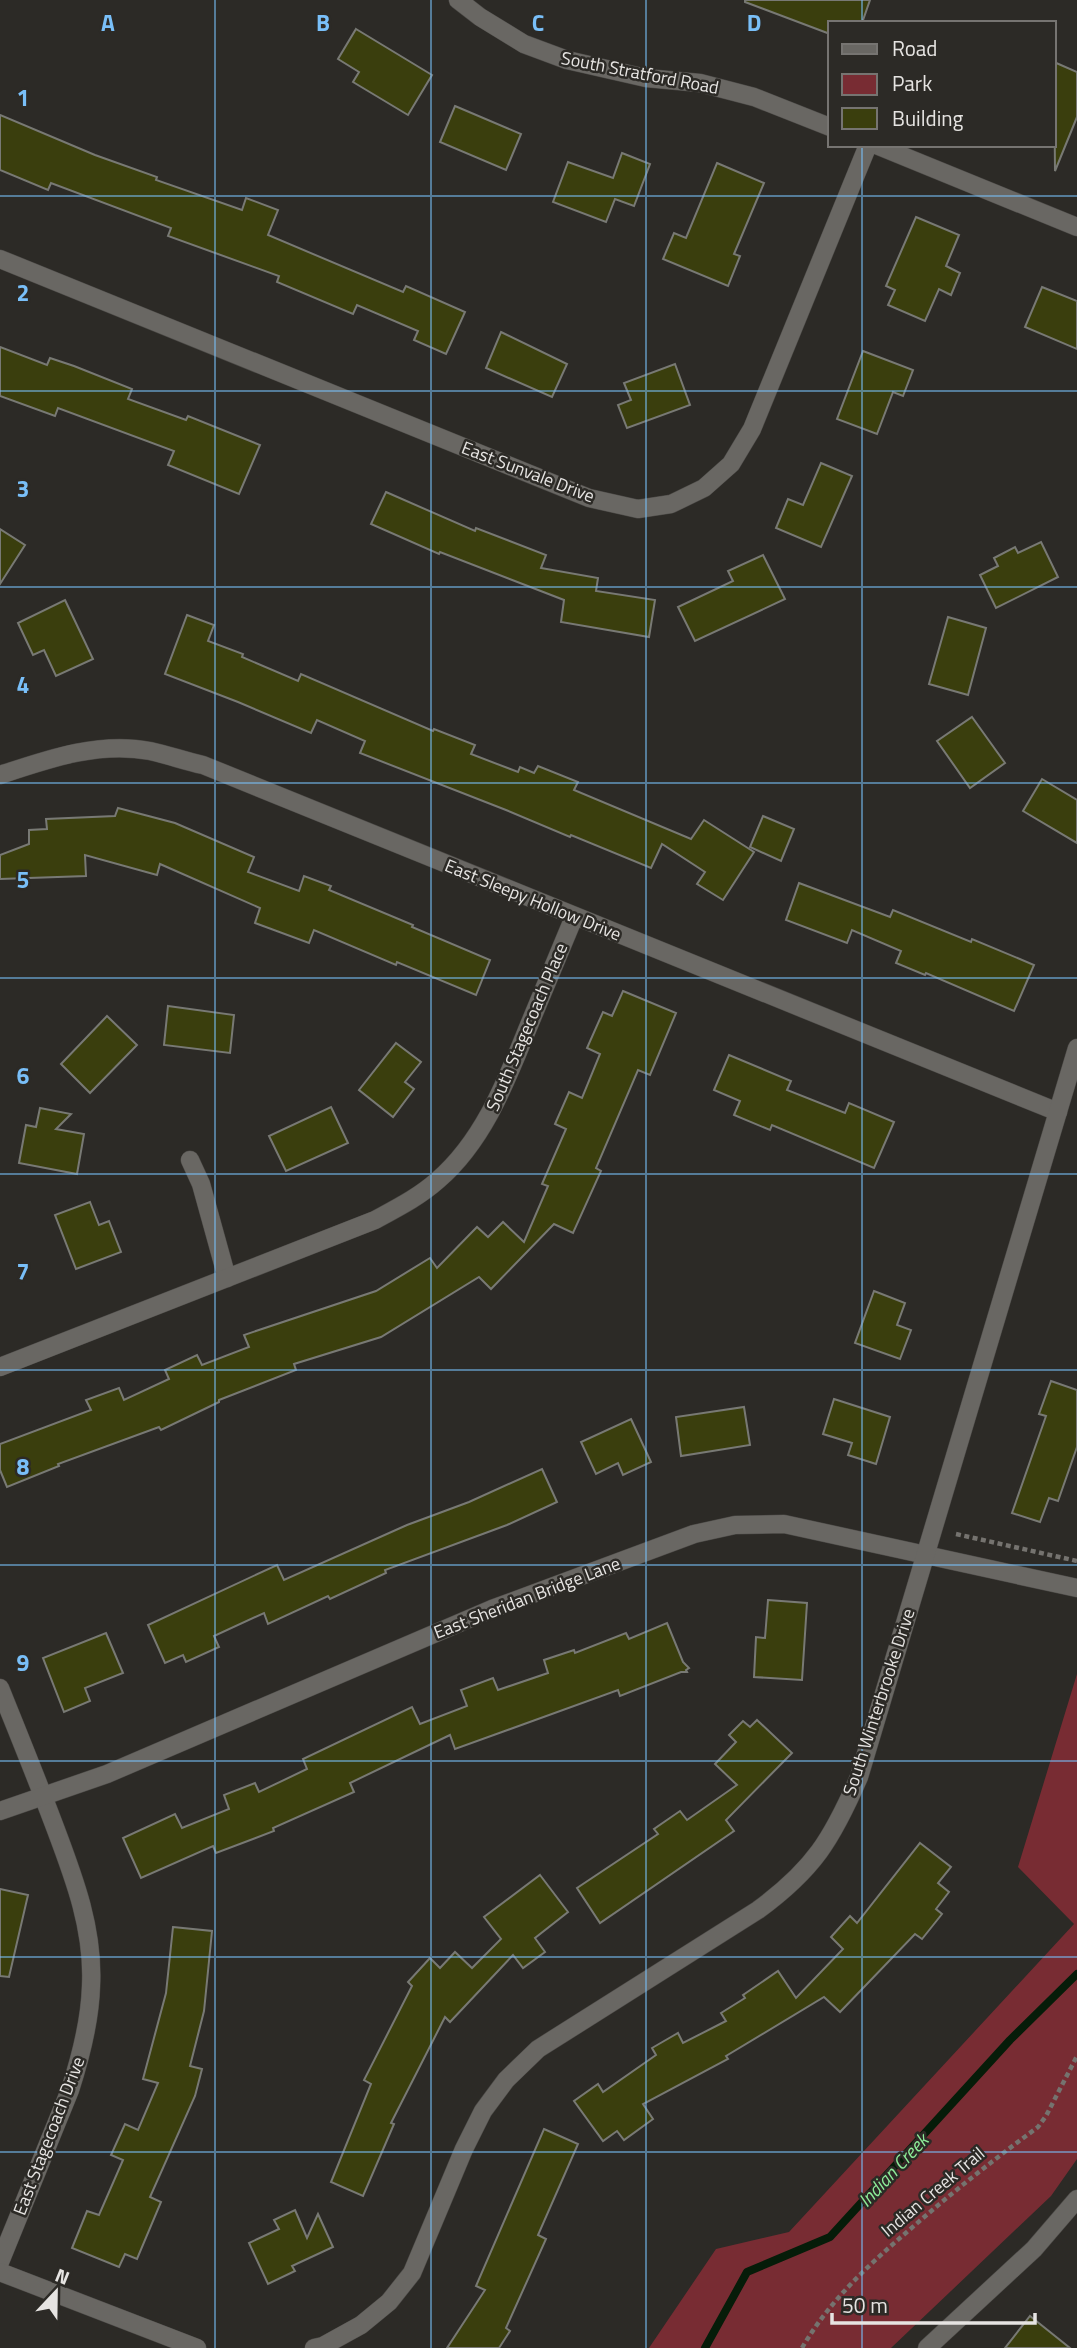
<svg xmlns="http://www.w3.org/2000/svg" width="1077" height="2348" viewBox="0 0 1077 2348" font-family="'Titillium Web',sans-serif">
<rect width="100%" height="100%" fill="#2c2a26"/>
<path fill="#782c33" d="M1077 1674V2159L1051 2196 891 2348H649L716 2249 789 2232 1074 1924 1018 1867Z"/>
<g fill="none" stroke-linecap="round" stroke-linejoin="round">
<path stroke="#061c09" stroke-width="8" d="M705 2348 747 2272 830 2237 1010 2040 1077 1974"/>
</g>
<g fill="#3a3e0d" stroke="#787974" stroke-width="2">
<path d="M745 0H870L862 23H830V34L745 2Z"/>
<path d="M356 29 432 75 408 115 353 82 359 72 338 59Z"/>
<path d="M1054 62 1077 72V117L1055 171Z"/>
<path d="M455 106 521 134 506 170 440 142Z"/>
<path d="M0 115 95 155 157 177 156 180 242 210 246 198 278 210 268 235 403 292 406 286 465 312 446 354 414 340 418 331 357 305 353 314 277 282 279 276 168 236 171 228 51 183 48 190 0 170Z"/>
<path d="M622 153 650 164 634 206 615 199 606 222 553 202 568 162 613 178Z"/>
<path d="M717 163 764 183 734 254 740 256 728 286 663 259 674 233 686 238Z"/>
<path d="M916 217 959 235 946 266 960 273 951 295 939 289 925 321 888 305 895 290 886 286Z"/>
<path d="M1042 287 1077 301V349L1025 327Z"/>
<path d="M501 332 567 364 552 397 486 368Z"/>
<path d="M0 347 47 365 50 358 74 366 132 389 128 399 186 420 188 416 260 445 239 494 168 465 174 451 58 408 55 416 0 396Z"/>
<path d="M863 351 913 370 903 396 893 392 877 434 837 419Z"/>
<path d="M675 364 690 405 627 428 618 405 631 400 624 383Z"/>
<path d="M821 463 852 476 821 547 776 528 788 499 803 505Z"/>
<path d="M386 492 475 531 476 528 546 555 541 568 598 578 596 591 655 600 649 637 561 622 564 600 440 552 439 554 371 524Z"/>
<path d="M0 529 25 545 0 584Z"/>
<path d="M1041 542 1058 577 996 608 980 575 998 566 994 558 1015 547 1018 553Z"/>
<path d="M763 555 785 599 695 641 678 607 733 581 728 571Z"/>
<path d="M65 600 93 659 56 676 44 650 33 655 18 623Z"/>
<path d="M187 615 214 625 208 641 243 654 242 657 298 681 301 674 433 731 434 729 475 745 471 754 518 772 520 767 534 773 538 766 578 782 574 790 691 839 704 820 754 852 723 900 697 884 705 872 662 844 651 868 571 835 570 837 506 810 360 753 365 741 317 720 311 733 238 702 165 674Z"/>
<path d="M948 617 986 628 968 695 929 684Z"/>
<path d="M972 717 1005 763 970 788 937 741Z"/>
<path d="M1042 779 1077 800V843L1023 811Z"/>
<path d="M118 808 175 823 254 857 248 872 299 891 304 876 331 886 329 890 413 925 412 927 490 960 476 995 397 962 396 965 314 930 309 943 255 923 260 908 160 864 157 875 85 855 86 876 0 879V855L29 844V830L47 829 46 819 115 816Z"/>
<path d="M763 816 794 829 781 861 750 847Z"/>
<path d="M799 883 890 917 893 910 971 942 972 939 1034 965 1014 1011 926 973 925 975 896 963 901 951 852 930 847 943 786 920Z"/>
<path d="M623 991 676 1013 650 1075 638 1070 596 1168 601 1171 573 1233 554 1224 491 1289 479 1277 381 1337 294 1364 296 1370 219 1400V1402L161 1430 159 1427 58 1464 59 1466 7 1487 0 1470V1444L91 1410 86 1400 119 1388 124 1400 169 1379 165 1370 197 1355 202 1365 249 1347 244 1335 376 1291 430 1258 437 1268 477 1227 488 1237 503 1222 524 1242 548 1186 542 1184 566 1129 555 1124 569 1092 582 1098 600 1054 587 1048 603 1012 612 1016Z"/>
<path d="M168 1006 234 1015 230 1053 164 1045Z"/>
<path d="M107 1016 137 1045 90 1093 61 1064Z"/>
<path d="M396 1043 421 1062 405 1082 414 1089 393 1117 359 1090Z"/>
<path d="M729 1055 791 1081 787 1090 845 1113 849 1103 894 1122 874 1168 772 1125 770 1130 734 1115 740 1101 714 1090Z"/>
<path d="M331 1107 348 1143 286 1171 269 1136Z"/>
<path d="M40 1108 71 1114 56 1129 84 1134 77 1174 19 1163 26 1125 36 1127Z"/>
<path d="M90 1202 99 1225 109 1221 121 1252 76 1269 55 1215Z"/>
<path d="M874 1291 905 1303 897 1325 911 1330 900 1359 855 1343Z"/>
<path d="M1051 1381 1077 1390V1447L1058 1501 1049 1498 1040 1522 1012 1513 1046 1416 1039 1414Z"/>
<path d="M834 1399 890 1417 876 1464 848 1455 852 1443 823 1434Z"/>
<path d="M744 1407 750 1445 681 1456 676 1417Z"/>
<path d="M631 1419 651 1462 623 1475 618 1463 596 1474 581 1442Z"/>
<path d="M542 1469 557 1502 507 1525 385 1570 386 1573 330 1599 328 1596 268 1624 264 1613 214 1636 219 1647 186 1662 183 1655 165 1663 148 1625 277 1565 284 1580 407 1525 469 1502Z"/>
<path d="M768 1600 807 1603 802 1680 754 1677 756 1637 765 1638Z"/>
<path d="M667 1623 683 1662 689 1668 686 1670 687 1672H681L620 1696 618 1690 455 1749 450 1735 350 1783 354 1792 273 1828 274 1831 216 1853 213 1846 141 1878 123 1838 175 1814 182 1828 229 1809 224 1795 255 1783 259 1792 307 1769 303 1759 412 1707 420 1724 467 1706 461 1690 493 1678 498 1690 548 1673 544 1660 574 1650 575 1653 626 1633 629 1639Z"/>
<path d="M106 1633 123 1673 85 1688 90 1701 64 1712 43 1658Z"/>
<path d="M757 1720 792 1753 726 1820 734 1831 600 1923 577 1888 658 1834 654 1829 680 1811 687 1820 737 1785 715 1764 736 1742 729 1735 743 1721 750 1727Z"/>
<path d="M920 1843 951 1867 938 1883 949 1892 936 1909 942 1914 922 1939 915 1934 840 2012 824 1997 726 2056 728 2059 643 2104 653 2119 624 2140 617 2131 603 2141 574 2101 598 2084 603 2092 656 2055 652 2048 678 2033 683 2043 726 2021 721 2013 745 1998 743 1995 778 1971 796 1998 843 1949 831 1937 850 1916 857 1923Z"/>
<path d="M540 1875 568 1912 535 1938 545 1952 523 1968 513 1955 450 2022 445 2017 391 2123 394 2124 363 2196 331 2182 371 2084 364 2080 412 1986 408 1982 430 1958 440 1968 455 1952 472 1968 501 1939 484 1917Z"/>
<path d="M0 1889 28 1895 9 1977 0 1976Z"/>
<path d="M173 1927 212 1931 204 2011 190 2066 202 2069 195 2096 150 2197 161 2202 137 2259 125 2254 119 2267 72 2248 87 2211 99 2215 123 2160 111 2155 125 2124 138 2130 158 2083 143 2079 166 1993Z"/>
<path d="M544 2129 578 2144 538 2235 546 2239 506 2328 510 2331 499 2348H447L485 2290 476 2286Z"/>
<path d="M295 2210 307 2238 318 2214 333 2247 292 2266 295 2271 268 2284 249 2243 279 2229 274 2220Z"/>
<path d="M1030 2316 1070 2348H1005Z"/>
</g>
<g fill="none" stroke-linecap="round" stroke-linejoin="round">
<g stroke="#4b4946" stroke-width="19">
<g id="street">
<path d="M458 0 480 17 524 44 567 60 646 78 700 83 754 97 830 127"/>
<path d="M876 145 1077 227"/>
<path d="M0 259 589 498 638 509 671 504 704 488 731 464 752 429 868 145"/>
<path d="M0 775C48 759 99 741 150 751 168 755 185 761 203 765L1058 1112"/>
<path d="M190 1160 201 1184 227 1278"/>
<path d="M0 1367 375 1220C397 1208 419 1197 438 1180 483 1141 505 1084 527 1030 543 992 558 955 574 917"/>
<path d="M0 1688C18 1733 36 1777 53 1822 73 1875 94 1928 91 1986 90 2022 81 2056 70 2090L0 2262"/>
<path d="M0 1811 107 1774 492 1609 694 1534 735 1525 784 1524 1077 1588"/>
<path d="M0 2272 197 2348"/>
<path d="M314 2348 323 2346 361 2325 389 2302 412 2273 464 2149 483 2111 506 2080 538 2049 758 1910C814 1869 832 1839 859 1777L1077 1048"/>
</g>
</g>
<g stroke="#4b4946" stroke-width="19">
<path id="secondary" d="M927 2348 1034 2249 1077 2199"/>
</g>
<g stroke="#75736f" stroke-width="4.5" stroke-dasharray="5 3.5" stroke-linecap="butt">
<path d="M956 1534 1077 1561"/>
<path d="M802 2348C831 2298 872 2262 915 2225 955 2190 996 2158 1038 2127L1046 2116 1077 2056"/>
</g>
<use href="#street" stroke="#696763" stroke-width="18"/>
<use href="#secondary" stroke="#696763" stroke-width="18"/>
</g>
<path fill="none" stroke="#79bff8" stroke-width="2" stroke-opacity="0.55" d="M215 0V2348M431 0V2348M646 0V2348M862 0V23M862 145V2348M0 196H1077M0 391H1077M0 587H1077M0 783H1077M0 978H1077M0 1174H1077M0 1370H1077M0 1565H1077M0 1761H1077M0 1957H1077M0 2152H1077"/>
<g text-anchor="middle" stroke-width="5" stroke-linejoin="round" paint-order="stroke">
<g font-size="18" fill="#e6e4e2" stroke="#2c2a26">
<text transform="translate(640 73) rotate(11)" y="6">South Stratford Road</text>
<text transform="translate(528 472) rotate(21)" y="6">East Sunvale Drive</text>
<text transform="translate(533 900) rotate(22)" y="6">East Sleepy Hollow Drive</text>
<text transform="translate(527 1027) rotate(-67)" y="6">South Stagecoach Place</text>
<text transform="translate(527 1598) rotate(-21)" y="6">East Sheridan Bridge Lane</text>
<text transform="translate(879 1702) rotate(-72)" y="6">South Winterbrooke Drive</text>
<text transform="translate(49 2136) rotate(-69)" y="6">East Stagecoach Drive</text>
<text transform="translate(933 2192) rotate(-40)" y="6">Indian Creek Trail</text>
</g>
<g font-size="19" font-style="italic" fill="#8deb98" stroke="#2c2a26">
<text transform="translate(893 2170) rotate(-47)" y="7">Indian Creek</text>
</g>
</g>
<g font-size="23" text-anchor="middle" font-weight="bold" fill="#79bff8" stroke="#2c2a26" stroke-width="5" stroke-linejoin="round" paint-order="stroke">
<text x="108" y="31">A</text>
<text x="323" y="31">B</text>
<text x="538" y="31">C</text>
<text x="754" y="31">D</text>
<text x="23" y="106">1</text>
<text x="23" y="301">2</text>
<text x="23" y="497">3</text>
<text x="23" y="693">4</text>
<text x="23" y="888">5</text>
<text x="23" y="1084">6</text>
<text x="23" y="1280">7</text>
<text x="23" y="1475">8</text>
<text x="23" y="1671">9</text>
</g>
<rect x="828" y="21" width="228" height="126" fill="#2c2a26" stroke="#767471" stroke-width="2"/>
<rect x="842" y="44" width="35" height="10" fill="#696763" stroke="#767471" stroke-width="2"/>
<text x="892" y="56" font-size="21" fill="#e6e4e2">Road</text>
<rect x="842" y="74" width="35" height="21" fill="#782c33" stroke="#767471" stroke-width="2"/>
<text x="892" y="91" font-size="21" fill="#e6e4e2">Park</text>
<rect x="842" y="108" width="35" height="21" fill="#3a3e0d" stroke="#767471" stroke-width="2"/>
<text x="892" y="126" font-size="21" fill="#e6e4e2">Building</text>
<g transform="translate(56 2292) rotate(22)" stroke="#2c2a26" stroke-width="5" paint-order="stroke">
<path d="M0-5L12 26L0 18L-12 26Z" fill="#e6e4e2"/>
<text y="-10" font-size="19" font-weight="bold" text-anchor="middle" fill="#e6e4e2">N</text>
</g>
<path d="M832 2313v10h203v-10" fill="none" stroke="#e6e4e2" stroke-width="3.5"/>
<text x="842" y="2313" font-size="21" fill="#e6e4e2" stroke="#2c2a26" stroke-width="5" paint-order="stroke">50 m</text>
</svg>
